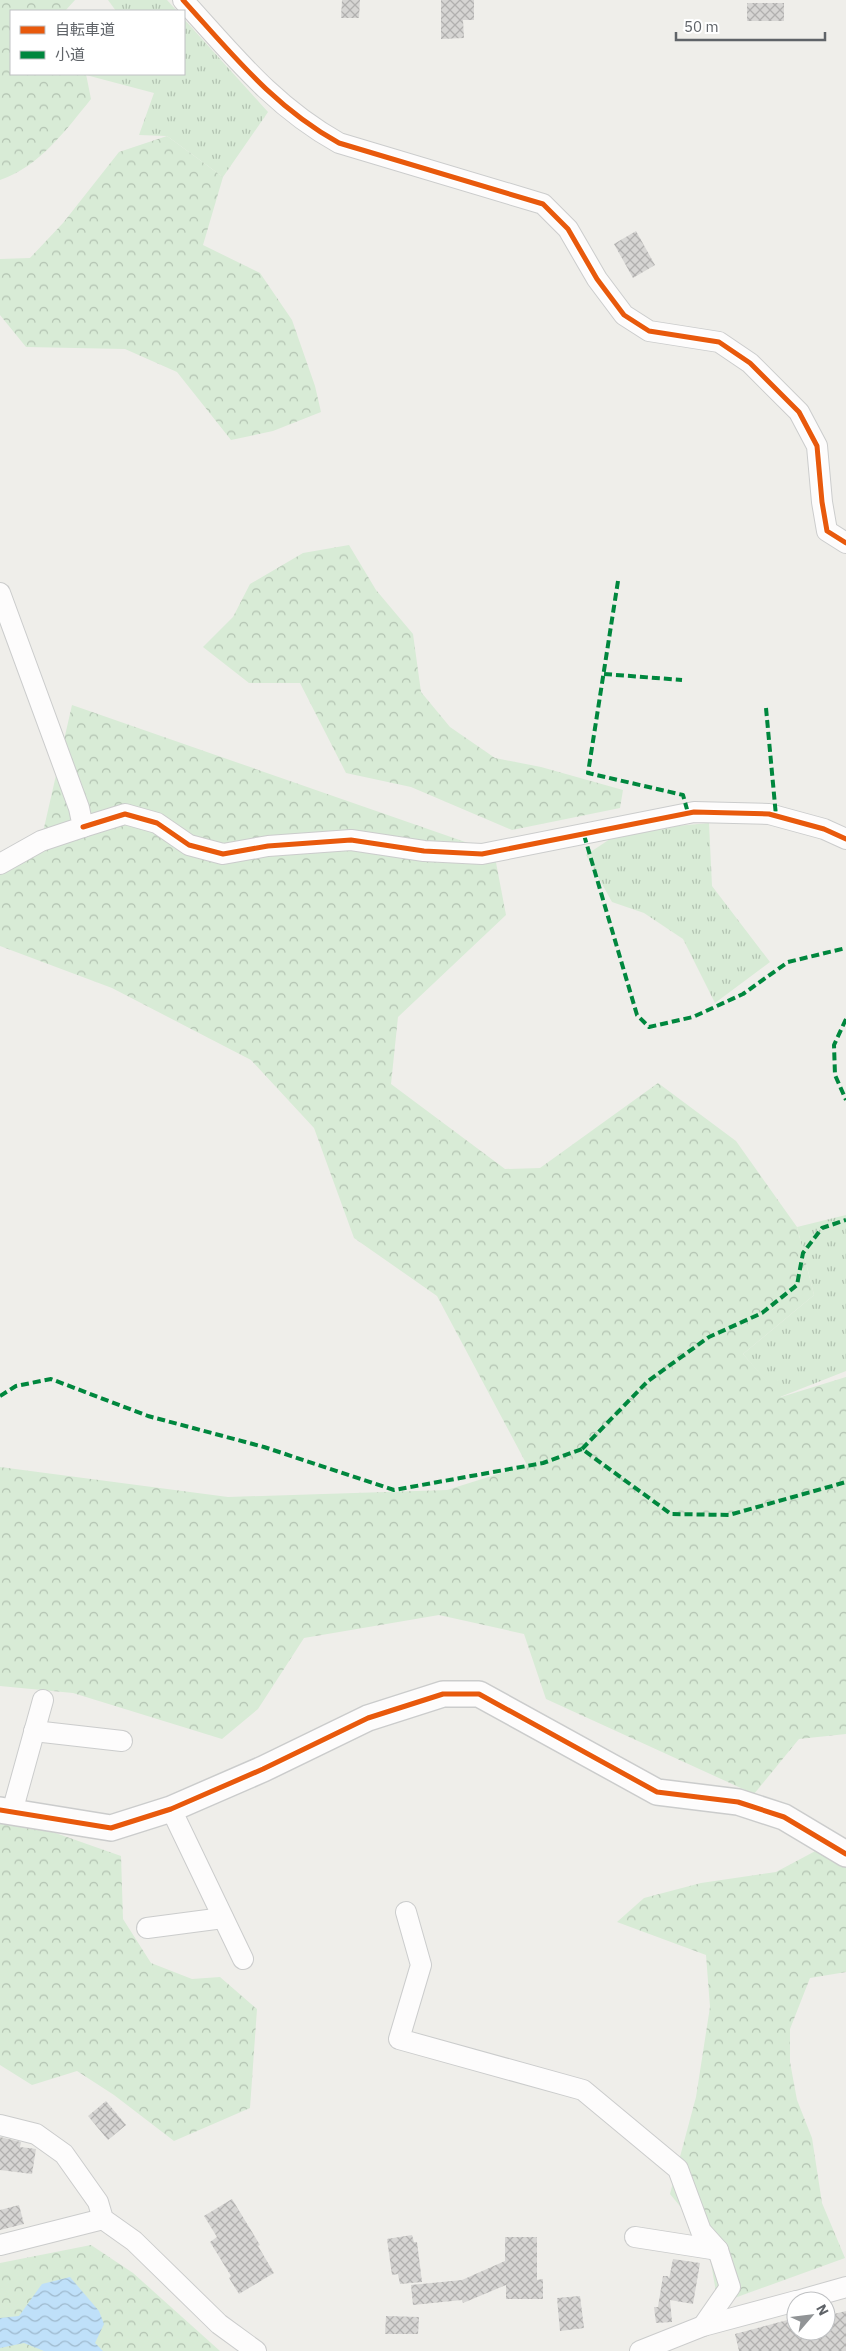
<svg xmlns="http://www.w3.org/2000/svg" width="846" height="2351" viewBox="0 0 846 2351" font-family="'IBM Plex Sans','Noto Sans JP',sans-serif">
<defs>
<pattern id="grass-tufts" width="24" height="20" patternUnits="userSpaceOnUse" patternTransform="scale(1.25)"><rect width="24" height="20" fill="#d8ebd6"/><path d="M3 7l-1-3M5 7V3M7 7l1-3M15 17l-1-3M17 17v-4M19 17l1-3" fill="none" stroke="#b2c2b1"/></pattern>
<pattern id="forest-crowns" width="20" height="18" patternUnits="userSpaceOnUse" patternTransform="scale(1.25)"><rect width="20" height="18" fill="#d8ebd6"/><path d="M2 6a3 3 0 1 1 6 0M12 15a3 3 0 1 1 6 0" fill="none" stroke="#b2c2b1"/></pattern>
<pattern id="water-waves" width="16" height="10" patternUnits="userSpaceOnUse" patternTransform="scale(1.25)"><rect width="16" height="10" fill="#bfe0f9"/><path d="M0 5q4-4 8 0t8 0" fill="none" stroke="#9eb9cd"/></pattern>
<pattern id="building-cross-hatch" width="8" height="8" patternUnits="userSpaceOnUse" patternTransform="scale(1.25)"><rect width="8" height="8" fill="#d6d5d3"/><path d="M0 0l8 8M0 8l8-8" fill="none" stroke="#b1b0af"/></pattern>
</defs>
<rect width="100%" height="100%" fill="#efeeea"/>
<g fill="url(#grass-tufts)">
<path d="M108 0H167L177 11H116Z"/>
<path d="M184 19 268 112 223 177 167 136 139 135 154 93 86 75 184 74Z"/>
<path d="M709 823 712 886 770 962 715 1003 683 939 644 913 612 902 586 855 622 831Z"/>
<path d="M846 1215V1371L780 1397 743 1354 814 1295 797 1227Z"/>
</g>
<g fill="url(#forest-crowns)">
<path d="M0 0H75L65 11H11V74H86L91 99C66 130 39 167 0 180Z"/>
<path d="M167 136 223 177 203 245 260 273 292 320 315 386 321 412 273 431 231 440 177 372 125 349 26 347 0 315V259L30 258 63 223 119 152Z"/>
<path d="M349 545 376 590 413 634 421 692 450 727 495 758 541 767 623 790 620 808 512 830 411 787 346 773 300 683H249L203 647 233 617 250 584 303 553Z"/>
<path d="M72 705 494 852 506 915 398 1017 391 1084 505 1169 540 1168 658 1083 736 1141 797 1227 814 1295 743 1354 781 1397 846 1377V1734L799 1739 754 1794 546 1699 524 1634 439 1615 304 1638 258 1709 222 1739 73 1693 0 1686V1467L228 1497 447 1490 527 1465 437 1296 354 1238 314 1128 251 1060 112 988 0 946V864L41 841Z"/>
<path d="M0 1823 47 1830 121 1856 123 1919 151 1963 192 1979 220 1977 257 2009 250 2108 174 2141 114 2095 77 2071 32 2085 0 2065Z"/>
<path d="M821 1848 846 1861V1972L810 1978 790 2029V2062L797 2100 812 2138 822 2203 845 2258 718 2304 707 2239 670 2194 696 2097 710 2007 706 1955 617 1922 644 1898 701 1883 776 1872Z"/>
<path d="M91 2245 133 2273 220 2351H0V2263Z"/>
</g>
<path fill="url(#water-waves)" d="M70 2277 99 2311 104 2324 95 2343 103 2351H44L24 2343 0 2348V2318L19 2316 42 2284Z"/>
<g fill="url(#building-cross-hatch)">
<path d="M342 0H360L359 18H341Z"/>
<path d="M441 0H474V20H463L464 38 441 39Z"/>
<rect x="747" y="3" width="37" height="18"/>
<path d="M636 231 655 265 633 278 614 244Z"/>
<path d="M106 2101 126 2125 108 2140 88 2116Z"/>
<path d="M0 2137 21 2142 20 2147 36 2149 32 2174 0 2170Z"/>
<path d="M232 2199 260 2245 258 2246 274 2273 239 2294 229 2278 231 2276 210 2242 217 2237 204 2216Z"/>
<path d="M19 2205 24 2224 0 2230V2210Z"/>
<path d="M412 2235 414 2242H417L422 2282 400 2284 398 2274 392 2275 387 2239Z"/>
<path d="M505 2237H537V2280L543 2279V2299H506V2285L463 2303 462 2300 413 2305 411 2285 462 2280 505 2261Z"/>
<path d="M673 2259 700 2263 693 2304 670 2300 672 2322 656 2323 654 2307H658L663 2276H668L669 2279Z"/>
<path d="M580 2296 584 2328 560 2331 557 2298Z"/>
<path d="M846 2311V2351H739L735 2334 795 2318 796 2331H826V2316Z"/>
<path d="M386 2316 419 2317 418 2334H385Z"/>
</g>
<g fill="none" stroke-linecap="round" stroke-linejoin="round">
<g stroke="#cbcccc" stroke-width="22">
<g id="minor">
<path d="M183 0C233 55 274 107 339 143L543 204 568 229 597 279 624 315 649 331 719 342 750 363 799 412 817 446 822 502 827 531 846 543"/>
<path d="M0 593 79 808 83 827 41 841 0 864"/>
<path d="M83 827 125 814 157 823 189 845 223 854 268 846 351 840 424 851 482 854 694 812 769 814 824 829 846 839"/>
<path d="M34 1731 122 1741"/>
<path d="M171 1809 243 1959"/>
<path d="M12 1812 43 1700"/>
<path d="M406 1912 421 1965 399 2039 583 2090 678 2169 701 2231 718 2250 730 2287 703 2326"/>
<path d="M147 1928 223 1918"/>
<path d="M0 2125 36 2134 64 2154 98 2202 103 2219 134 2241 219 2324 256 2351"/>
<path d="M635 2237 718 2250"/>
<path d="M0 2245 103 2219"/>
<path d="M797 2301 846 2287"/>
<path d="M640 2351 703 2326 796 2301"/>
</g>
</g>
<g stroke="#cbcccc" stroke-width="28">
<path id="tertiary" d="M0 1810 111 1828 171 1809 263 1769 368 1718 443 1694H479L657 1792 738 1802 784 1817 846 1854"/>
</g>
<use href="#minor" stroke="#fdfcfc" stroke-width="20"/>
<use href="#tertiary" stroke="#fdfcfc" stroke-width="25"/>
<g stroke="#00873e" stroke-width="4" stroke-dasharray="8 4" stroke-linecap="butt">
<path d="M618 581 588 773 683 795 688 813"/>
<path d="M604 674 682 680"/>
<path d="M766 708 776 816"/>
<path d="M584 835 637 1015 649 1027 693 1017 743 994 788 962 846 948"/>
<path d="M846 1019 834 1045 835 1075 846 1100"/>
<path d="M0 1396 16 1386 51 1379 148 1416 264 1447 394 1490 543 1463 582 1449 671 1514 729 1515 846 1482"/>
<path d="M582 1449 648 1381 709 1337 762 1313 797 1285 803 1253 822 1228 846 1220"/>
</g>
<g stroke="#fff" stroke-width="8">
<g id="cycleway">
<path d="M183 0C233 55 274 107 339 143L543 204 568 229 597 279 624 315 649 331 719 342 750 363 799 412 817 446 822 502 827 531 846 543"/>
<path d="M83 827 125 814 157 823 189 845 223 854 268 846 351 840 424 851 482 854 694 812 769 814 824 829 846 839"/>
<path d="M0 1810 111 1828 171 1809 263 1769 368 1718 443 1694H479L657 1792 738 1802 784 1817 846 1854"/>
</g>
</g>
<use href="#cycleway" stroke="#e8590c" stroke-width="5"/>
</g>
<rect x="10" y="10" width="175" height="65" fill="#ffffff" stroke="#bfc1c3"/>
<rect x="20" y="26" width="25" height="8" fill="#e8590c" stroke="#bfc1c3"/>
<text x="55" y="35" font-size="15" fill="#5f6368">自転車道</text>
<rect x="20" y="51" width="25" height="8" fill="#00873e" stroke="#bfc1c3"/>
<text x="55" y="60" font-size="15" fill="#5f6368">小道</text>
<g transform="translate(811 2316) rotate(62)"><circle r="24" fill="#ffffff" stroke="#bfc1c3"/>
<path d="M0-4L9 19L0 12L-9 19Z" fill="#919496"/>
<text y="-8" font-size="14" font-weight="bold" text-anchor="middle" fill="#5f6368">N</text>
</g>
<path d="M676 32v8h149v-8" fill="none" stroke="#5f6368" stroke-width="2.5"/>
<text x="684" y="32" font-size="15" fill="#5f6368" stroke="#ffffff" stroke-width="4" paint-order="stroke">50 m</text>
</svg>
